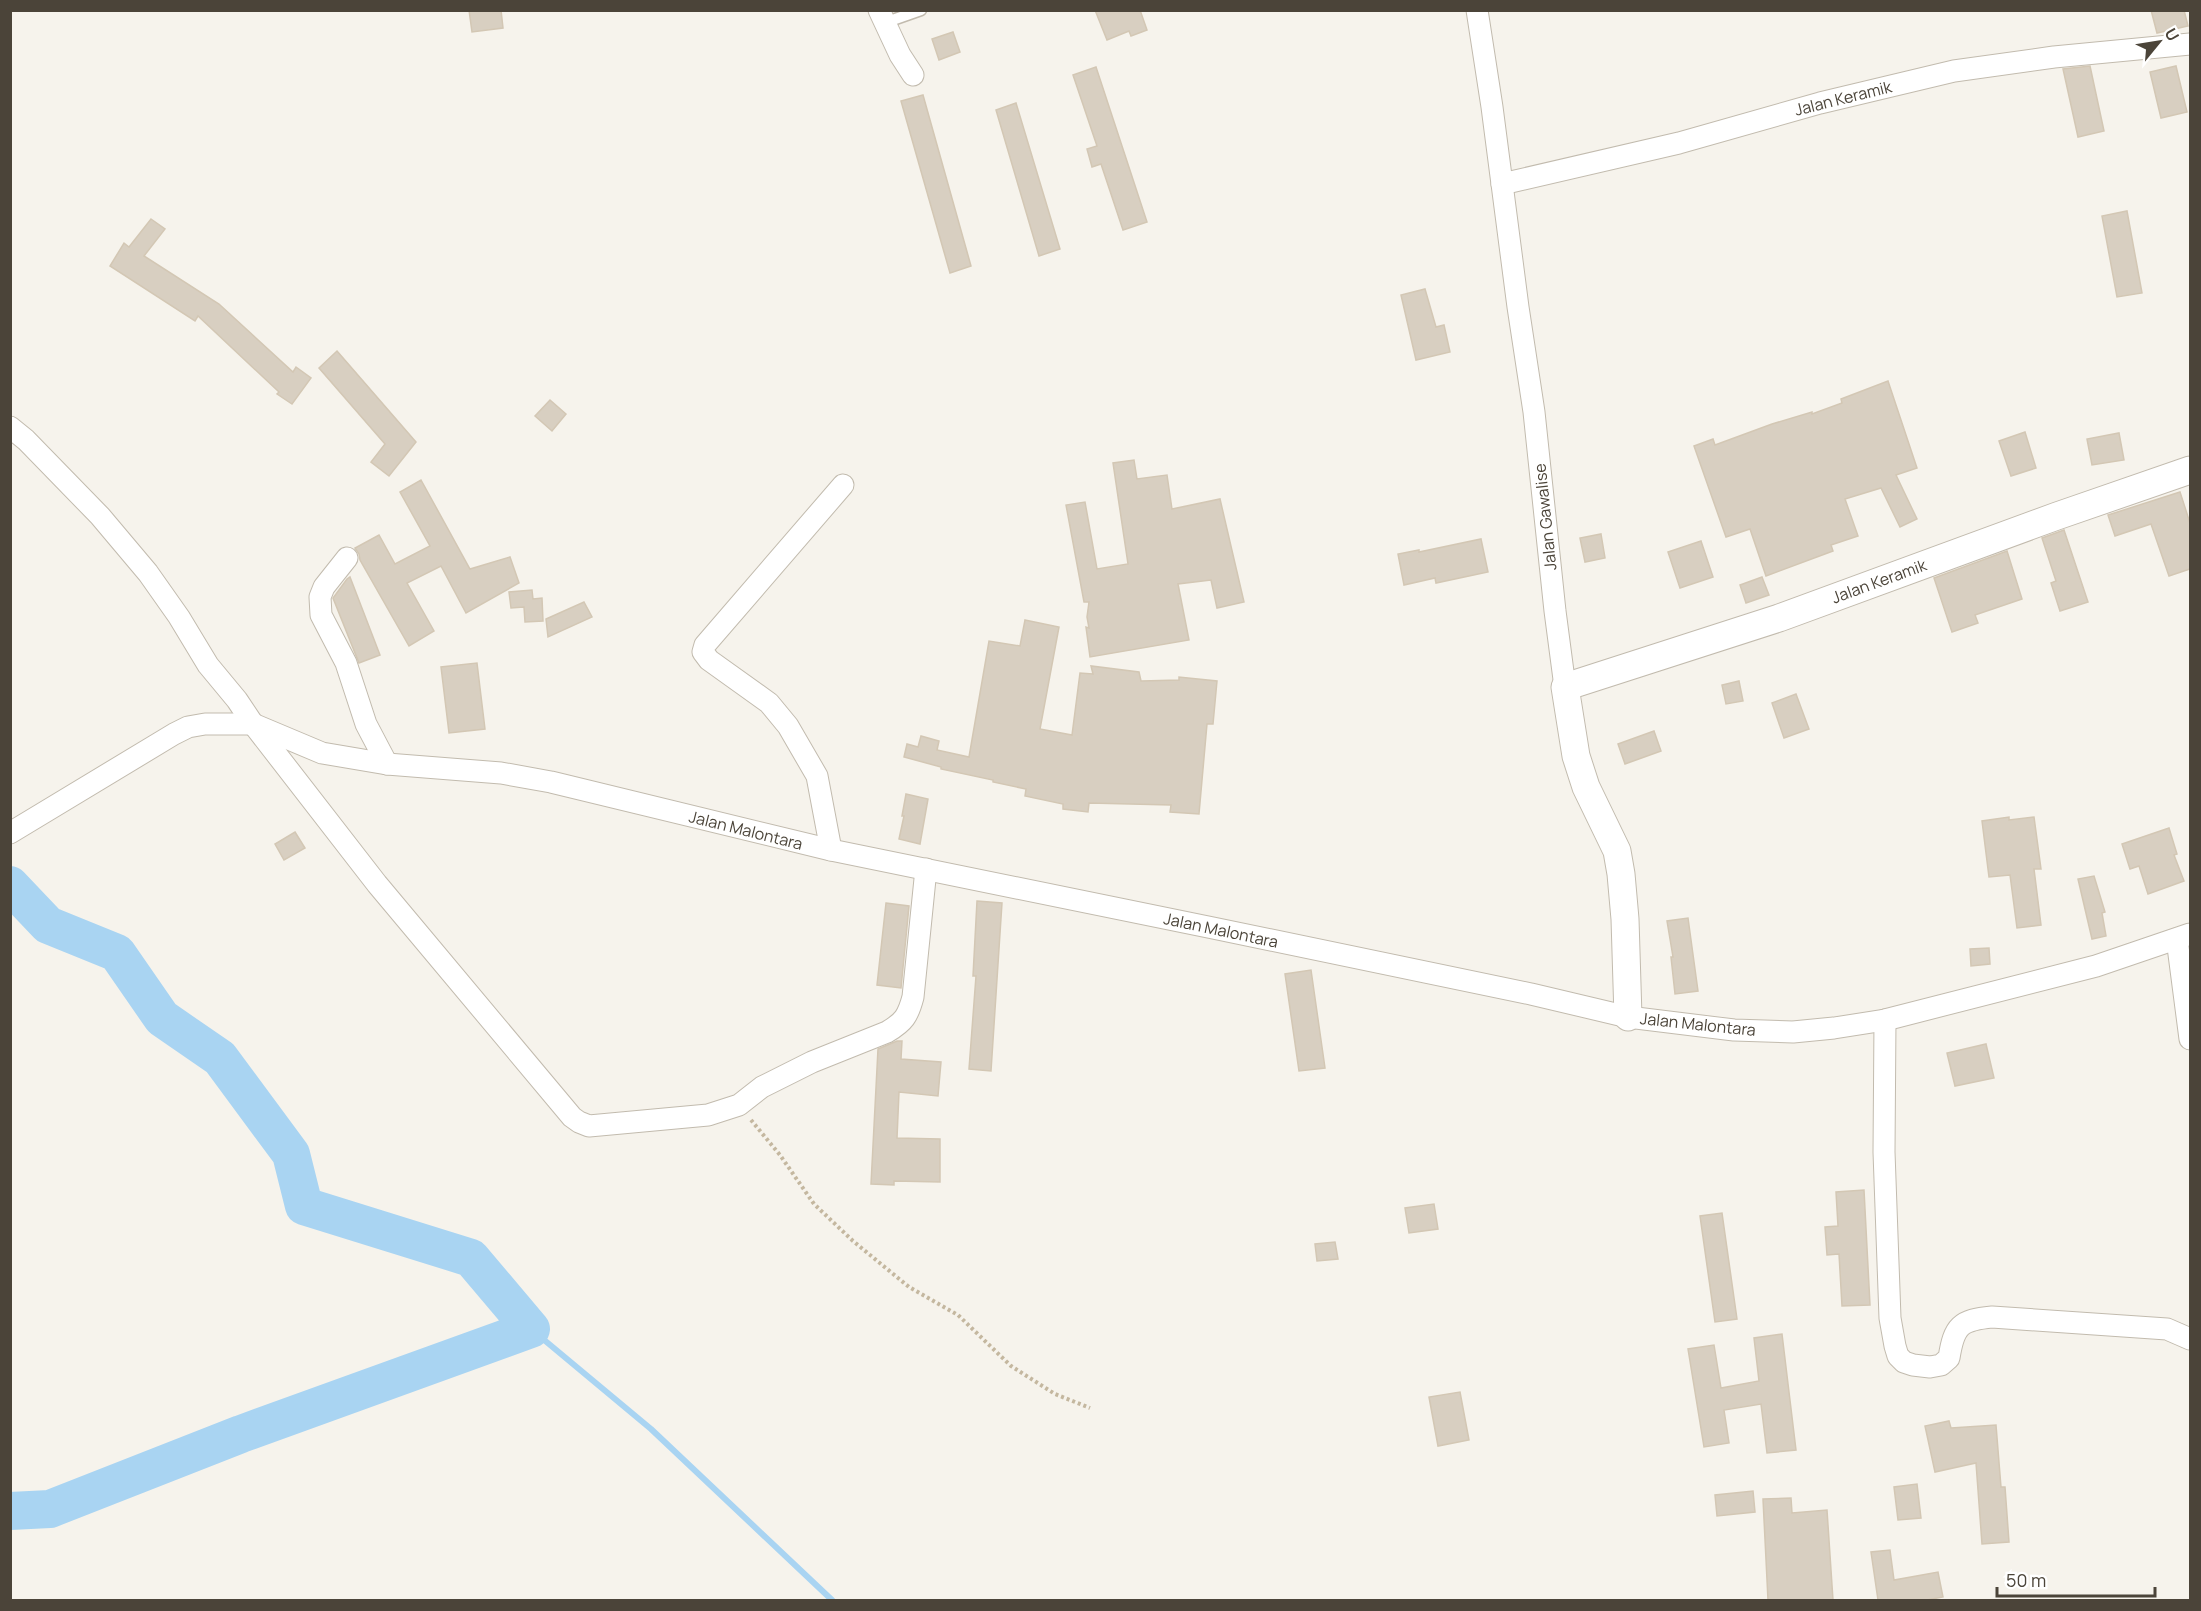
<svg xmlns="http://www.w3.org/2000/svg" width="2201" height="1611" viewBox="0 0 2201 1611" font-family="Manrope,sans-serif">
<rect width="100%" height="100%" fill="#f6f3ec"/>
<g fill="none" stroke-linecap="round" stroke-linejoin="round">
<path stroke="#a9d4f2" stroke-width="6" d="M531 1329 651 1429 832 1600"/>
<path stroke="#a9d4f2" stroke-width="38" d="M10 885 48 925 117 953 162 1018 220 1058 291 1154 304 1206 471 1258 531 1329 241 1434 50 1509 10 1511"/>
</g>
<g fill="#d8cfc1" stroke="#d3c7b4" stroke-width="1.5">
<path d="M469 10H501L503 28 472 32Z"/>
<path d="M1095 10H1140L1147 30 1131 36 1129 31 1107 40Z"/>
<path d="M2151 10H2184L2188 26 2157 33Z"/>
<path d="M953 32 960 52 939 60 932 39Z"/>
<path d="M2090 66 2104 131 2078 137 2063 69Z"/>
<path d="M2176 66 2187 112 2161 118 2150 72Z"/>
<path d="M1096 67 1147 222 1123 230 1101 164 1092 167 1087 149 1097 146 1073 75Z"/>
<path d="M923 95 971 266 950 273 901 101Z"/>
<path d="M1016 103 1060 249 1039 256 996 110Z"/>
<path d="M2127 211 2142 293 2117 297 2102 216Z"/>
<path d="M151 219 165 229 144 256 219 304 293 372 296 367 311 378 292 404 277 394 279 392 198 316 195 321 110 266 124 243 129 247Z"/>
<path d="M1425 289 1436 327 1444 325 1450 352 1416 360 1401 295Z"/>
<path d="M337 351 416 442 389 476 371 462 385 444 319 368Z"/>
<path d="M1888 381 1917 468 1896 475 1917 519 1900 527 1881 488 1845 499 1858 536 1831 545 1833 551 1766 576 1750 529 1726 537 1694 446 1713 439 1715 445 1772 424 1812 412V414L1842 403 1841 399Z"/>
<path d="M550 400 566 414 552 431 535 416Z"/>
<path d="M2025 432 2036 468 2011 476 1999 441Z"/>
<path d="M2119 433 2124 460 2092 465 2087 439Z"/>
<path d="M1134 460 1137 479 1167 475 1172 509 1220 499 1244 602 1217 608 1211 580 1178 584 1189 640 1090 657 1086 627 1089 628 1087 617 1089 602H1084L1066 505 1085 502 1097 569 1128 564 1113 463Z"/>
<path d="M421 480 470 569 510 557 519 583 466 613 441 566 407 583 434 631 409 646 360 560 359 554 355 548 379 535 395 564 430 546 400 492Z"/>
<path d="M2180 492 2190 523V569L2169 576 2151 524 2115 536 2108 515Z"/>
<path d="M2064 530 2088 602 2060 611 2051 583 2056 581 2042 538Z"/>
<path d="M1601 534 1605 558 1585 562 1580 538Z"/>
<path d="M1481 539 1488 572 1436 583 1435 578 1404 585 1398 554 1419 550V552Z"/>
<path d="M1701 541 1713 577 1680 588 1668 552Z"/>
<path d="M2007 551 2022 599 1975 615 1978 623 1952 632 1934 578Z"/>
<path d="M350 577 380 655 359 663 333 598 347 579Z"/>
<path d="M1762 577 1769 595 1746 603 1740 585Z"/>
<path d="M532 590 533 599 542 598 543 621 525 622 524 607 511 608 509 592Z"/>
<path d="M584 602 592 617 548 637 546 619Z"/>
<path d="M1025 620 1059 627 1040 729 1072 735 1080 673 1093 674 1091 666 1139 672 1141 681 1179 680V677L1217 681 1213 724H1207L1199 814 1170 812 1171 805 1089 803 1088 812 1063 809V804L1025 796 1026 789 993 782V780L941 769V767L904 757 907 744 918 747 921 736 939 741 937 750 969 757 989 641 1020 646Z"/>
<path d="M477 663 485 729 449 733 441 667Z"/>
<path d="M1739 681 1743 701 1726 704 1722 685Z"/>
<path d="M1796 694 1809 729 1784 738 1772 703Z"/>
<path d="M1654 731 1661 751 1625 764 1618 744Z"/>
<path d="M906 794 928 799 920 844 899 839 904 816H902Z"/>
<path d="M2009 817V820L2034 817 2041 869H2034L2041 925 2017 928 2010 875 1989 877 1982 821Z"/>
<path d="M2169 828 2177 854 2174 855 2184 881 2148 894 2139 866 2130 869 2122 844Z"/>
<path d="M295 832 305 848 284 860 275 844Z"/>
<path d="M2094 876 2105 912 2102 913 2106 936 2092 939 2078 879Z"/>
<path d="M977 901 1002 903 991 1071 969 1069 976 976H973Z"/>
<path d="M886 903 909 906 901 988 877 985Z"/>
<path d="M1688 918 1698 991 1675 994 1671 957H1673L1667 921Z"/>
<path d="M1989 948 1990 964 1971 966 1970 949Z"/>
<path d="M1311 970 1325 1068 1299 1071 1285 974Z"/>
<path d="M897 1041H902L901 1059 941 1062 938 1096 899 1092 897 1138 940 1139V1182L894 1181V1185L871 1184 878 1049Z"/>
<path d="M1986 1044 1994 1078 1955 1086 1947 1053Z"/>
<path d="M1864 1190 1870 1305 1842 1306 1839 1254 1827 1255 1825 1227 1838 1226 1836 1192Z"/>
<path d="M1434 1204 1438 1229 1409 1233 1405 1208Z"/>
<path d="M1722 1213 1737 1319 1715 1322 1700 1216Z"/>
<path d="M1335 1242 1338 1259 1317 1261 1315 1244Z"/>
<path d="M1782 1334 1796 1450 1767 1453 1761 1404 1724 1410 1729 1443 1704 1447 1688 1349 1714 1345 1721 1388 1759 1381 1754 1338Z"/>
<path d="M1460 1392 1469 1440 1438 1446 1429 1397Z"/>
<path d="M1949 1421 1951 1428 1996 1425 2001 1487H2005L2009 1542 1982 1544 1976 1463 1935 1472 1925 1426Z"/>
<path d="M1917 1484 1921 1518 1898 1520 1894 1487Z"/>
<path d="M1753 1491 1755 1512 1717 1516 1715 1495Z"/>
<path d="M1791 1498 1792 1513 1827 1510 1833 1600H1768L1763 1499Z"/>
<path d="M1890 1550 1894 1580 1938 1572 1943 1597 1927 1600H1878L1871 1552Z"/>
</g>
<g fill="none" stroke-linecap="round" stroke-linejoin="round">
<g stroke="#c2bbae" stroke-width="13">
<path id="service" d="M884 23 921 10"/>
</g>
<g stroke="#c2bbae" stroke-width="23">
<g id="minor">
<path d="M879 10 900 55 913 75"/>
<path d="M1477 10 1492 107 1518 307 1534 412 1555 611 1565 687"/>
<path d="M1502 184 1679 143 1820 103 1954 71 2054 57 2190 44"/>
<path d="M10 427 26 440 100 516 148 573 179 617 208 665 237 700 253 724 377 884 572 1117 579 1122 589 1126 708 1115 739 1105 762 1087 812 1062 887 1032C904 1022 908 1016 913 997L926 869"/>
<path d="M347 558 324 587 320 597 321 615 346 663 366 724 387 764"/>
<path d="M10 833 174 734 188 727 205 724H253L322 753 387 764 501 773 551 782 831 850 1213 928 1531 994 1628 1017 1734 1030 1793 1032 1834 1028 1885 1020 2096 966 2190 934"/>
<path d="M831 850 817 776 788 726 769 703 709 660 703 652 705 645 843 485"/>
<path d="M2177 939 2190 1039"/>
<path d="M1885 1020 1884 1152 1890 1318 1895 1346 1898 1356 1904 1362 1913 1365 1930 1367 1941 1365 1949 1358C1954 1326 1960 1320 1992 1317L2167 1329 2190 1339"/>
</g>
</g>
<g stroke="#c2bbae" stroke-width="29">
<path id="tertiary" d="M1628 1017 1625 919 1621 874 1617 851 1586 787 1576 756 1565 687 1779 618 2057 516 2190 470"/>
</g>
<path stroke="#c4b79f" stroke-width="4" stroke-dasharray="3 3" stroke-linecap="butt" d="M751 1120 780 1155 814 1204 853 1241 909 1287 958 1315 1011 1366 1055 1394 1090 1408"/>
<use href="#service" stroke="#fff" stroke-width="10"/>
<use href="#minor" stroke="#fff" stroke-width="21"/>
<use href="#tertiary" stroke="#fff" stroke-width="27"/>
</g>
<g text-anchor="middle" stroke-width="5" stroke-linejoin="round" paint-order="stroke">
<g font-size="16" fill="#4b4439" stroke="#fff">
<text transform="translate(1843 98) rotate(-14)" y="6">Jalan Keramik</text>
<text transform="translate(1545 517) rotate(-96)" y="6">Jalan Gawalise</text>
<text transform="translate(1879 581) rotate(-20)" y="6">Jalan Keramik</text>
<text transform="translate(746 830) rotate(14)" y="6">Jalan Malontara</text>
<text transform="translate(1221 930) rotate(12)" y="6">Jalan Malontara</text>
<text transform="translate(1698 1024) rotate(6)" y="6">Jalan Malontara</text>
</g>
</g>
<rect width="2201" height="1611" fill="none" stroke="#4b4439" stroke-width="24"/>
<g transform="translate(2159 42) rotate(60)" stroke="#ffffff" stroke-width="4.5" paint-order="stroke">
<path d="M0-4.5L10 22L0 15L-10 22Z" fill="#4b4439"/>
<text y="-9" font-size="16" font-weight="bold" text-anchor="middle" fill="#4b4439">U</text>
</g>
<path d="M1997 1587v9h158v-9" fill="none" stroke="#4b4439" stroke-width="3"/>
<text x="2006" y="1587" font-size="18" fill="#4b4439" stroke="#ffffff" stroke-width="4.5" paint-order="stroke">50 m</text>
</svg>
